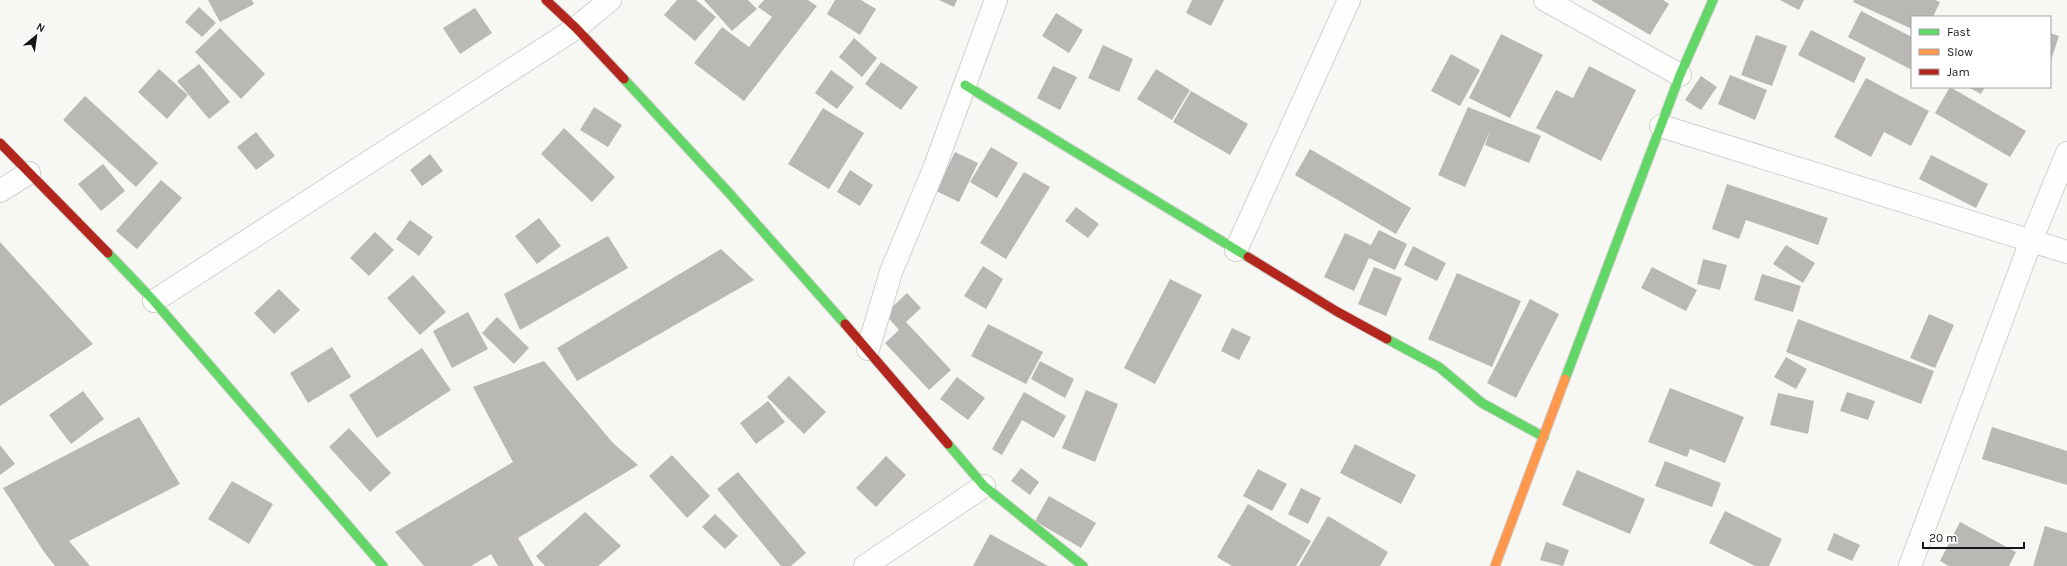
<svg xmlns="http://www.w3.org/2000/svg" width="2067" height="566" viewBox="0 0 2067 566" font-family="Karla,sans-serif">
<rect width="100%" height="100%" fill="#f7f7f3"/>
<g fill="#b9b8b5">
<path d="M208 0H252L254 4 220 22Z"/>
<path d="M677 0H696L716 17 695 41 664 15Z"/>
<path d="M704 0H748L757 9 732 31Z"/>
<path d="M764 0H808L817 6 744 101 694 63 722 27 749 47 772 17 758 7Z"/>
<path d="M835 0H861L876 9 860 35 827 14Z"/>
<path d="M939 0H957L954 7Z"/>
<path d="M1192 0H1224L1211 26 1186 13Z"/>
<path d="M1591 0H1663L1669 4 1650 35Z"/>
<path d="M1780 0H1804L1799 10Z"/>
<path d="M1854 0H1935L1940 2 1933 17H1912V29L1853 2Z"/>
<path d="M199 7 216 23 202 37 185 22Z"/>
<path d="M475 8 492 33 460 54 443 28Z"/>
<path d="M1861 11 1912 37V65L1910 69 1848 37Z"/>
<path d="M1056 13 1083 30 1069 53 1042 36Z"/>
<path d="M220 28 265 74 241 99 195 52Z"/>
<path d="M1811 30 1866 58 1854 83 1798 55Z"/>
<path d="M2050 33 2059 36 2050 63Z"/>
<path d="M1501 34 1543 55 1510 118 1469 98Z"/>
<path d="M1756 35 1787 46 1772 86 1741 75Z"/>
<path d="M854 38 877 58 862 77 839 57Z"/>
<path d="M1103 45 1133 59 1119 92 1088 78Z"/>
<path d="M1451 54 1480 70 1460 106 1431 91Z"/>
<path d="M881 62 918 87 901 110 865 84Z"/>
<path d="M199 64 230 102 209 119 177 81Z"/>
<path d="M1053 66 1077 77 1060 110 1037 98Z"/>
<path d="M1589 66 1636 90 1601 161 1536 128 1556 90 1573 98Z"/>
<path d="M159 69 188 95 167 119 138 92Z"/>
<path d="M1156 69 1190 90 1172 120 1137 99Z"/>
<path d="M831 70 854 87 837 109 815 93Z"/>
<path d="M1730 75 1767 90 1755 120 1718 104Z"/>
<path d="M1701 76 1717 87 1701 110 1685 100Z"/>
<path d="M1866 78 1929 111 1911 146 1884 132 1871 157 1834 137Z"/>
<path d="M1950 87 2026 131 2010 157 1935 113Z"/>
<path d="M1968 87H1985L1981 94Z"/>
<path d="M1191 91 1248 124 1230 155 1173 122Z"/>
<path d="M85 96 158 163 136 187 63 120Z"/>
<path d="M594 107 622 125 608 147 580 130Z"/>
<path d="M1468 107 1541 136 1529 163 1485 145 1490 131 1465 187 1438 175Z"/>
<path d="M823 108 864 133 829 189 788 164Z"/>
<path d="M564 128 615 177 592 202 541 154Z"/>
<path d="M256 132 275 156 256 170 237 147Z"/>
<path d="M991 147 1018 163 997 198 970 182Z"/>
<path d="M1310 149 1411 208 1396 234 1295 175Z"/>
<path d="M955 152 978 163 959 202 936 191Z"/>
<path d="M430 154 443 171 422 186 410 170Z"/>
<path d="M1931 155 1988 184 1976 208 1919 179Z"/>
<path d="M103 164 125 191 101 211 78 184Z"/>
<path d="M850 170 873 185 860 206 837 192Z"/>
<path d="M1024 172 1050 187 1006 259 980 243Z"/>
<path d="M161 180 182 198 137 249 116 231Z"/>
<path d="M1727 184 1828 218 1818 245 1746 220 1739 239 1712 229Z"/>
<path d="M1076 207 1099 224 1088 238 1065 221Z"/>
<path d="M539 218 561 246 537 264 515 236Z"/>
<path d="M410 220 433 237 419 256 396 239Z"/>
<path d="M1379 230 1407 244 1395 270 1369 258 1354 291 1324 277 1345 233 1371 245Z"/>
<path d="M375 232 394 250 369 276 350 258Z"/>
<path d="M608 236 628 268 520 330 504 294Z"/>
<path d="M0 242 93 344 0 406Z"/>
<path d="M1786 245 1815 263 1803 283 1773 264Z"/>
<path d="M1413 246 1446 263 1437 281 1404 265Z"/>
<path d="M721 249 754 280 577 381 557 348Z"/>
<path d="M1703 259 1727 265 1720 290 1697 284Z"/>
<path d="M983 266 1003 279 986 309 964 296Z"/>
<path d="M1374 267 1402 278 1386 316 1358 304Z"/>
<path d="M1652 267 1697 290 1686 311 1641 288Z"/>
<path d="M1457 273 1521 301 1492 367 1428 339Z"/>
<path d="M1762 274 1801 286 1793 312 1754 300Z"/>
<path d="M413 275 446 312 420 335 387 298Z"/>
<path d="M1170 279 1202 295 1155 384 1124 368Z"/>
<path d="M279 289 300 310 274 334 254 313Z"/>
<path d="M907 293 921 308 906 322 951 370 929 390 885 343 899 330 885 314Z"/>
<path d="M1530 299 1559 314 1516 398 1487 383Z"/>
<path d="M468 312 488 349 452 368 433 331Z"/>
<path d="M1929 314 1954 325 1935 368 1910 358Z"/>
<path d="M497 317 529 348 514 364 482 333Z"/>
<path d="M1798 319 1934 371 1921 404 1786 352Z"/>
<path d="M988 324 1043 352 1026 384 971 356Z"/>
<path d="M1232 328 1251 337 1239 360 1221 351Z"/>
<path d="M332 347 351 377 308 403 290 373Z"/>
<path d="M422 348 451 390 377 438 349 395Z"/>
<path d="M1786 357 1807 369 1796 389 1774 377Z"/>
<path d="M544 361 613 443 638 465 518 538 534 566H498L491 554 471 566H424L395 532 513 462 473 387Z"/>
<path d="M1040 361 1074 379 1065 398 1031 379Z"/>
<path d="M789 376 826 412 804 434 767 397Z"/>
<path d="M957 377 985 398 968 420 940 399Z"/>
<path d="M1670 388 1744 417 1725 463 1690 449 1687 457 1648 442Z"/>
<path d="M1086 390 1118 404 1095 462 1062 448Z"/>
<path d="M83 391 104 419 71 444 49 415Z"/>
<path d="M1024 392 1066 416 1054 438 1022 420 1002 455 992 449Z"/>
<path d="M1847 392 1875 401 1868 420 1840 411Z"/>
<path d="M1778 393 1814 401 1808 434 1770 425Z"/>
<path d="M768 401 785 422 756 444 740 423Z"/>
<path d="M139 417 180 484 69 541 90 566H55L44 552 3 488Z"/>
<path d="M1992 427 2067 451V485L1982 459Z"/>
<path d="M349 428 391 473 370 492 329 447Z"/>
<path d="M1355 444 1416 475 1401 504 1340 473Z"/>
<path d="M0 445 15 464 0 475Z"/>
<path d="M672 455 710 496 687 518 649 476Z"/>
<path d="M886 456 906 475 876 507 856 488Z"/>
<path d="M1665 461 1721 483 1712 507 1655 486Z"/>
<path d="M1021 468 1039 482 1030 495 1011 481Z"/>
<path d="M1258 469 1287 484 1272 511 1243 496Z"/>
<path d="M1577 470 1645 499 1630 534 1562 505Z"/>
<path d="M738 472 806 553 791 566H781L717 489Z"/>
<path d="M232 481 273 504 249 544 208 519Z"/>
<path d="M1301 488 1321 498 1308 524 1288 514Z"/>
<path d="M1049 496 1096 523 1081 548 1035 521Z"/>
<path d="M1248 504 1311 541 1296 566H1232L1217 557Z"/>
<path d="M1725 511 1782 539 1769 566H1755L1709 543Z"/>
<path d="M585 512 621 546 598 566H545L536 556Z"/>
<path d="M715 514 738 536 725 549 702 527Z"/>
<path d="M1328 516 1388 552 1380 566H1299Z"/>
<path d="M1960 522 2016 552 2009 566H1949L1940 561Z"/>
<path d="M2045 526 2067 533V566H2033Z"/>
<path d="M1834 533 1860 545 1852 561 1827 550Z"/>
<path d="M990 534 1048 566H973Z"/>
<path d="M1546 542 1569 550 1563 566 1540 560Z"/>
</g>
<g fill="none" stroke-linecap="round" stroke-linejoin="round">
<g stroke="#d1d1ce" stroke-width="24">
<g id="street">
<path d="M1545 0 1680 75"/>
<path d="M1661 126 2067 252"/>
<path d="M0 191 29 173"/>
<path d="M1236 250 1349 0"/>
<path d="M154 301 576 28 610 0"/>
<path d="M868 349 891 272 934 169 996 0"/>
<path d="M865 566 984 486"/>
<path d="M1910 566 2031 241 2067 153"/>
</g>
</g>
<g stroke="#d1d1ce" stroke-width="11">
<g id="fast">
<path d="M624 79 730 194 845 324"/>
<path d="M965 85 1248 257"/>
<path d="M108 253 154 301 383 566"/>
<path d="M1387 339 1439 367 1482 403 1544 437"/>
<path d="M1565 379 1680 75 1713 0"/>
<path d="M948 444 984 486 1083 566"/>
</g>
</g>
<g stroke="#d1d1ce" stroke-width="11">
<path id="slow" d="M1495 566 1565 379"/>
</g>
<g stroke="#d1d1ce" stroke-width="11">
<g id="jam">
<path d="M546 0 576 28 624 79"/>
<path d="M0 143 108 253"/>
<path d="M1248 257 1336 311 1387 339"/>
<path d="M845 324 948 444"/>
</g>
</g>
<use href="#street" stroke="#fefefd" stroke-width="22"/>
<use href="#fast" stroke="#63d668" stroke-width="9"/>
<use href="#slow" stroke="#ff974d" stroke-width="9"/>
<use href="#jam" stroke="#b3261e" stroke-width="9"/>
</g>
<rect x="1911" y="16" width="140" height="72" fill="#ffffff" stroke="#a2a2a1"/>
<rect x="1919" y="29" width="20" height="6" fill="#63d668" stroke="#a2a2a1"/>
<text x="1947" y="36" font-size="12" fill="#161614">Fast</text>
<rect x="1919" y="49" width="20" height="6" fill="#ff974d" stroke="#a2a2a1"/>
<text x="1947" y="56" font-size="12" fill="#161614">Slow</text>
<rect x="1919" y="69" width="20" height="6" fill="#b3261e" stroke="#a2a2a1"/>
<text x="1947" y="76" font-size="12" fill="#161614">Jam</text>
<g transform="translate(36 36) rotate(29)" stroke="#ffffff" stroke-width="3" paint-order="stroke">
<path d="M0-3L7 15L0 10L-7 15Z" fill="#161614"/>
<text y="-6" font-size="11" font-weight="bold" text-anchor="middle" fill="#161614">N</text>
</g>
<path d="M1923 542v6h101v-6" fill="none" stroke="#161614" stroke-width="2"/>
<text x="1929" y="542" font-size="12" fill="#161614" stroke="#ffffff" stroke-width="3" paint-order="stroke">20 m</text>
</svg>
